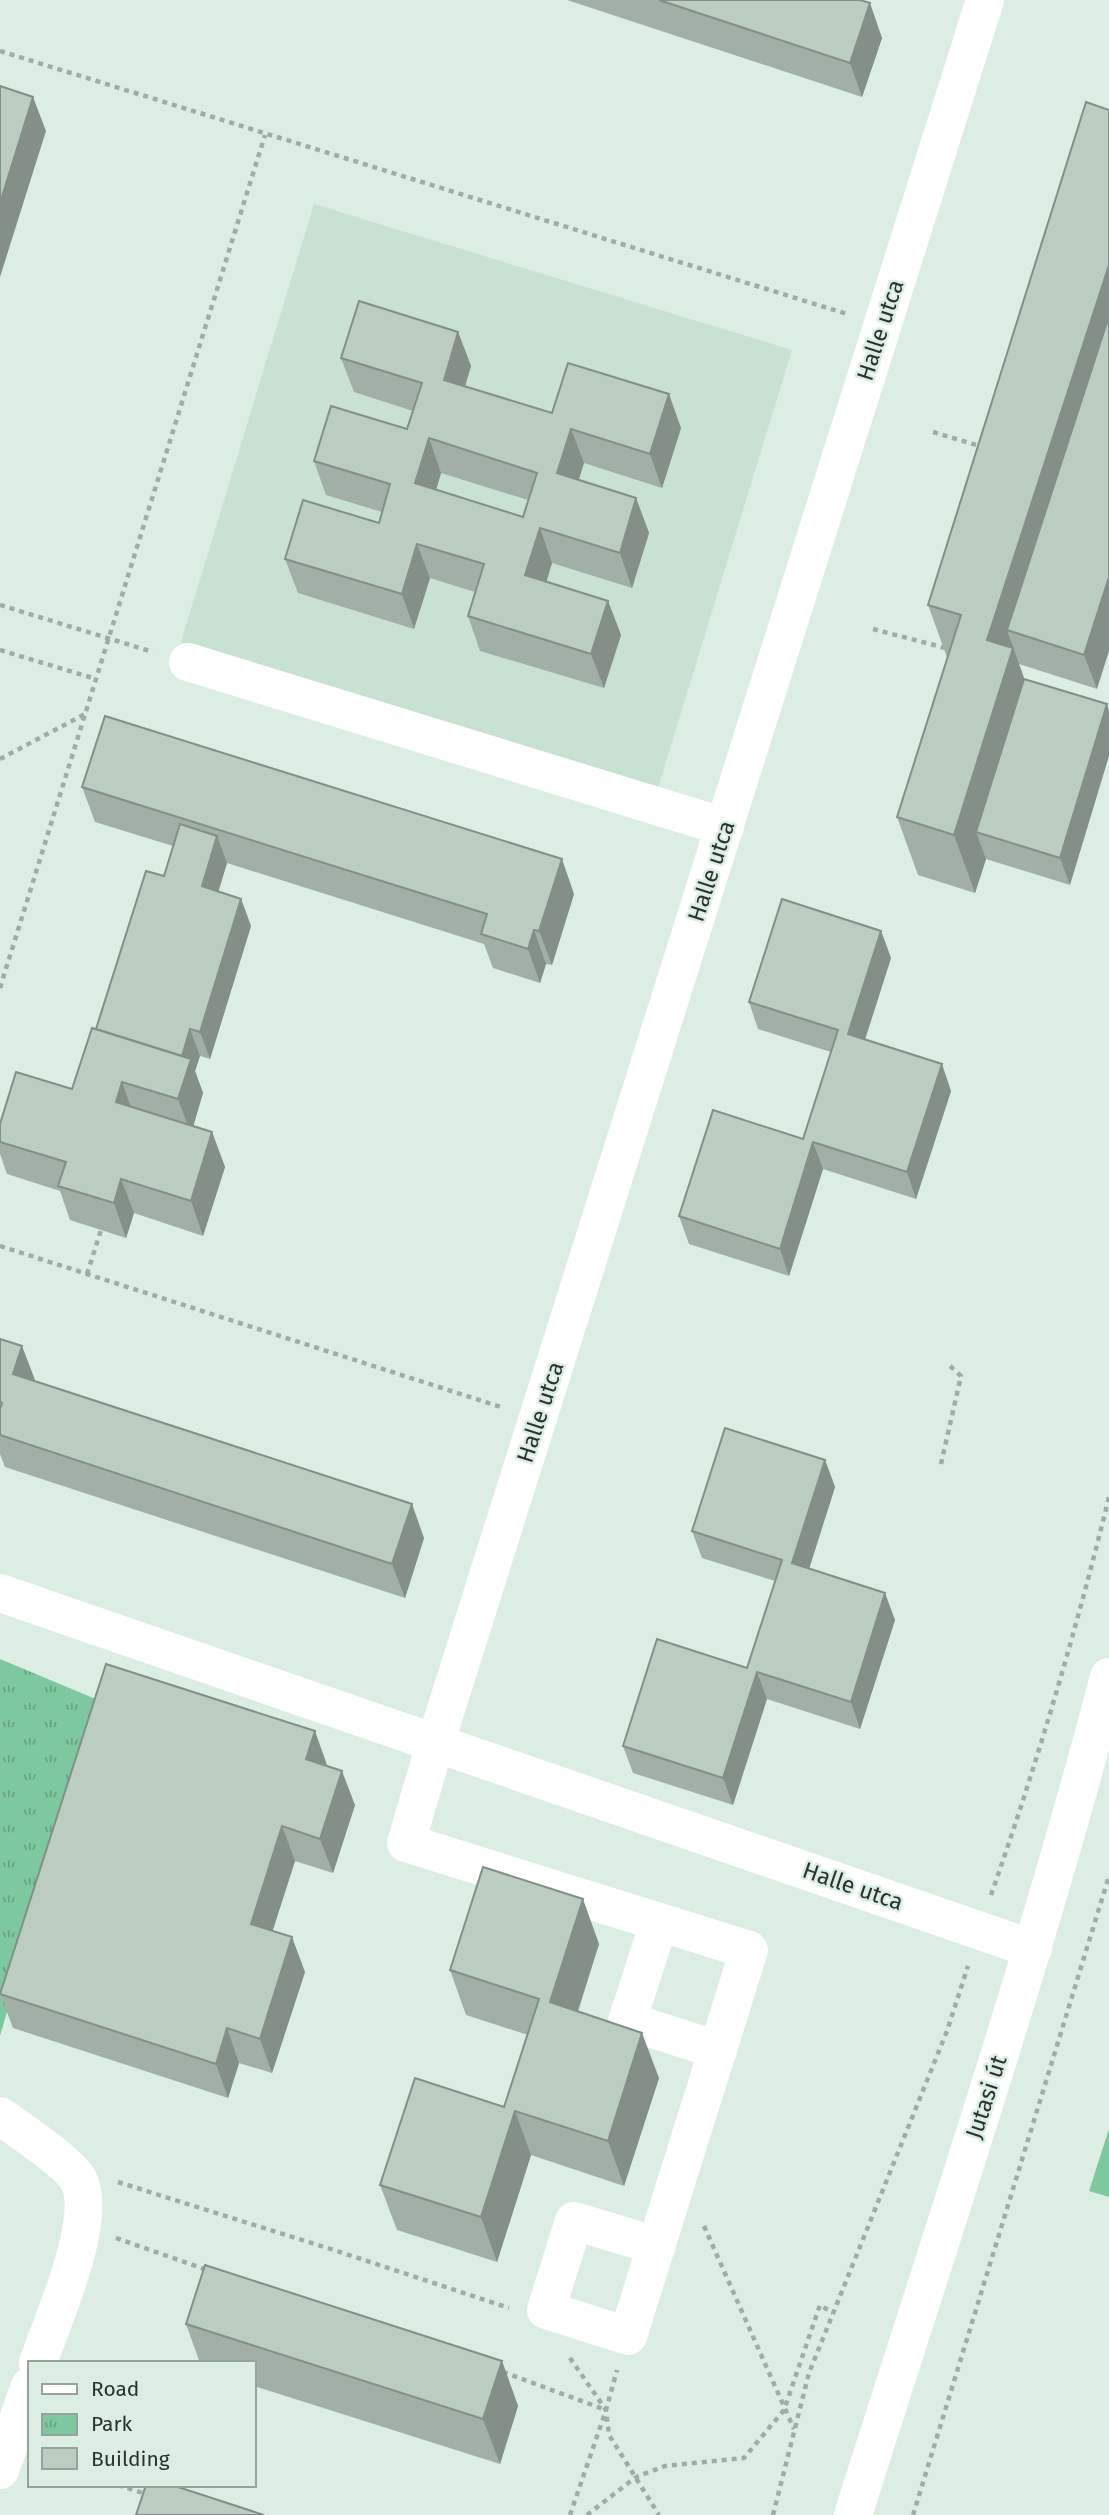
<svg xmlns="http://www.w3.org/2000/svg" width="1109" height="2515" viewBox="0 0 1109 2515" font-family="'Fira Sans',sans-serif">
<defs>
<pattern id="park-tufts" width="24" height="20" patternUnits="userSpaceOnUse" patternTransform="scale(1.75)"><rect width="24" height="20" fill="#7ec8a0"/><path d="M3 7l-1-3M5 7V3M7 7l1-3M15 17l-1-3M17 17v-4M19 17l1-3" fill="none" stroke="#67a383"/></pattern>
</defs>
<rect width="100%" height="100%" fill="#dceee3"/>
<path fill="#c8e1d2" d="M314 204 792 350 658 788 181 642Z"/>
<path fill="#7ec8a0" d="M1109 2129V2197L1089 2191Z"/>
<path fill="url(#park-tufts)" d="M0 1659 98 1700 0 2036Z"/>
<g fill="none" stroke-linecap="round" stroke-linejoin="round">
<g stroke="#9fada4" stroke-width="4.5" stroke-dasharray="5 5" stroke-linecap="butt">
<path d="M0 51 847 314"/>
<path d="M933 432 983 447"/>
<path d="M0 605 153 652"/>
<path d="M873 629 949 649"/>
<path d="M0 650 96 679"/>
<path d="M0 759 85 714"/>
<path d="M0 988 265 135"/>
<path d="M0 1246 501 1407"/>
<path d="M87 1274 101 1230"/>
<path d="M941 1464 961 1376 949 1365"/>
<path d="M991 1895C1037 1764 1076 1631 1109 1497"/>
<path d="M118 2182 340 2252 509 2308"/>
<path d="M704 2226 794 2429"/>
<path d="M116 2238 207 2270"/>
<path d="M570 2358 606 2410 609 2435 659 2515"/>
<path d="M503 2372 606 2410"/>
<path d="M118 2485 146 2494"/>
<path d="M570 2515 606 2410 617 2370"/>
<path d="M587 2515 636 2477 665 2466 744 2458 784 2410 820 2305 833 2313"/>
<path d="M773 2515 809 2373 947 2031 968 1966"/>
<path d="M913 2515 1109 1876"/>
</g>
<g stroke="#fff" stroke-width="38">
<path d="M188 662 725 827"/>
<path d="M0 1593 1033 1949"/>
<path d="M659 1923 627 2021 718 2050"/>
<path d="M0 2116C17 2128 71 2164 79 2181 98 2221 52 2321 38 2363"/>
<path d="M657 2246 574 2221 546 2310 628 2336 749 1950 406 1843 436 1741 985 0"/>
<path d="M0 2470 30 2386"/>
<path d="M853 2515C941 2237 1035 1959 1109 1677"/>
</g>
</g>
<g fill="#a1afa6" fill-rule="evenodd">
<path d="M567 0H860L882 38 862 97Z"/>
<path d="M1086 102 1097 689 1019 664V665L1070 885 986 859 975 893 918 875 897 817 947 657 928 605Z"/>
<path d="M458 332 471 366 465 387 552 413 681 428 662 488 584 463 578 480 636 498 649 533 632 588 552 563 546 582 608 601 621 635 604 688 480 651 468 616 475 592 430 578 414 629 298 593 285 559 379 523 382 512 326 495 314 461 407 429 413 411 354 392 341 358ZM441 473 528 500 523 517 436 490Z"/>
<path d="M82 787 574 894 552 965 546 964 540 983 493 968 484 944 227 863 218 891 241 899 251 926 210 1059 200 1056 195 1071 203 1093 193 1126 212 1132 225 1167 203 1236 134 1213 126 1238 70 1220 60 1191 7 1174 0 1154V1124L72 1089 96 1029 164 876 173 846 95 822Z"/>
<path d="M881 931 891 958 865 1040 951 1091 916 1199 823 1169 789 1276 689 1244 679 1216 803 1139 831 1052 758 1029 749 1002Z"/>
<path d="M0 1339 35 1381 424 1538 405 1598 5 1467 0 1454Z"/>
<path d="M825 1460 835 1487 809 1569 895 1620 860 1729 767 1699 733 1805 633 1773 623 1746 747 1668 775 1581 702 1558 692 1531Z"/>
<path d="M327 1766 355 1805 333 1873 295 1861 272 1931 305 1972 272 2073 239 2063 228 2098 13 2028 0 1994Z"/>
<path d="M599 1944 578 2012 659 2078 624 2186 531 2155 497 2262 397 2230 380 2185 504 2107 528 2035 466 2015 450 1970Z"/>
<path d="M186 2324 502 2361 518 2406 500 2464 254 2386V2363H200Z"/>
</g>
<g fill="#838f87">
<path d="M870 3 882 38 862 97 850 63Z"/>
<path d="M33 97 46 131 0 277V203Z"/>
<path d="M1109 265V388L1007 630 1034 706 976 832 986 859 975 893 954 835 987 640Z"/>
<path d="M458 332 471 366 456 415 444 380Z"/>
<path d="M669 394 681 428 662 488 650 454Z"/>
<path d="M571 429 584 463 570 508 557 473Z"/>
<path d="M429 438 441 473 428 517 415 483Z"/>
<path d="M636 498 649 533 632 588 620 553Z"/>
<path d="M540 528 552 563 538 610 525 575Z"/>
<path d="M417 544 430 578 414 629 402 594Z"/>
<path d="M1109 577V651L1097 689 1084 655Z"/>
<path d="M608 601 621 635 604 688 591 654Z"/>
<path d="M1107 704 1109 711V756L1070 885 1060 858Z"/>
<path d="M217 836 227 863 212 913 202 886Z"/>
<path d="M562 859 574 894 552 965 539 931Z"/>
<path d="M241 899 251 926 210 1059 200 1032Z"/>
<path d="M534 930 546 964 540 983 528 949Z"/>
<path d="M881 931 891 958 858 1061 848 1034Z"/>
<path d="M190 1029 200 1056 195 1071 203 1093 191 1134 178 1099 180 1062Z"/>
<path d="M942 1064 951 1091 916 1199 907 1172Z"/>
<path d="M122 1082 134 1116 116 1102Z"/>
<path d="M212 1132 225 1167 203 1236 191 1201Z"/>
<path d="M813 1142 823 1169 789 1276 780 1249Z"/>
<path d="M121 1179 134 1213 126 1238 114 1203Z"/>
<path d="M22 1346 35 1380 13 1374Z"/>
<path d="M825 1460 835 1487 802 1591 792 1563Z"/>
<path d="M412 1504 424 1538 405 1598 392 1564Z"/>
<path d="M885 1593 895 1620 860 1729 851 1702Z"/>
<path d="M757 1672 767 1699 733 1805 723 1778Z"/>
<path d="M315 1731 327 1765 306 1759Z"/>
<path d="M342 1771 355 1805 333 1873 320 1839Z"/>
<path d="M282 1826 295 1861 264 1958 251 1924Z"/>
<path d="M583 1899 599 1944 566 2047 550 2002Z"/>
<path d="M292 1937 305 1972 272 2073 260 2039Z"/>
<path d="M227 2028 239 2063 228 2098 216 2064Z"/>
<path d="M642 2033 659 2078 624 2186 608 2141Z"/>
<path d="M515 2111 531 2155 497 2262 481 2217Z"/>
<path d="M502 2361 518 2406 500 2464 483 2419Z"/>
</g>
<g fill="#bbccc1" stroke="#838f87" stroke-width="2" fill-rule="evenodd">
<path d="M659 0H860L870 3 850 63Z"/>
<path d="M0 86 33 97 0 203Z"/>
<path d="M1086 102 1109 110V265L987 640 1013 648 954 835 897 817 961 615 928 605Z"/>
<path d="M359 301 458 332 444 380 552 413 568 363 669 394 650 454 571 429 557 473 636 498 620 553 540 528 525 575 608 601 591 654 468 616 484 564 417 544 402 594 285 559 303 500 379 523 390 484 314 461 331 406 407 429 422 383 341 358ZM429 438 537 473 523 517 415 483Z"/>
<path d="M1109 316V577L1084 655 1007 630Z"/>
<path d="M1024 679 1107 704 1060 858 976 832Z"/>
<path d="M105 716 562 859 539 931 534 930 528 949 481 934 487 914 82 787Z"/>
<path d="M180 824 217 836 202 886 241 899 200 1032 190 1029 182 1056 96 1029 146 871 164 876Z"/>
<path d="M782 899 881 931 848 1034 942 1064 907 1172 813 1142 780 1249 679 1216 713 1110 803 1139 838 1030 749 1002Z"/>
<path d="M92 1028 191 1059 178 1099 122 1082 116 1102 212 1132 191 1201 121 1179 114 1203 58 1186 66 1162 0 1142V1124L16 1072 72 1089Z"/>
<path d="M0 1339 22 1346 13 1374 412 1504 392 1564 0 1435V1409L2 1403 0 1402Z"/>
<path d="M725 1428 825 1460 792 1563 885 1593 851 1702 757 1672 723 1778 623 1746 657 1639 747 1668 782 1560 692 1531Z"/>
<path d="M106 1664 315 1731 306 1759 342 1771 320 1839 282 1826 251 1924 292 1937 260 2039 227 2028 216 2064 0 1994Z"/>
<path d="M483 1867 583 1899 550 2002 642 2033 608 2141 515 2111 481 2217 380 2185 415 2078 504 2107 539 1999 450 1970Z"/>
<path d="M205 2265 502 2361 483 2419 186 2324Z"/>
<path d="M146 2485H172L264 2515H136Z"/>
</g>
<g text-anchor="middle" stroke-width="5" stroke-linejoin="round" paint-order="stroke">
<g font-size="23" fill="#2b322e" stroke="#dceee3">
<text transform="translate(880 330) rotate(-72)" y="8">Halle utca</text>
<text transform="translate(711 871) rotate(-72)" y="8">Halle utca</text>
<text transform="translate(540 1412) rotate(-72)" y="8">Halle utca</text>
<text transform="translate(853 1886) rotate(19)" y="8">Halle utca</text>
<text transform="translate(986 2097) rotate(-72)" y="8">Jutasi út</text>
</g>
</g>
<rect x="28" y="2361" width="228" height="126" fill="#dceee3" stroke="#95a39b" stroke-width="2"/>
<rect x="42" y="2384" width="35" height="10" fill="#ffffff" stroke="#95a39b" stroke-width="2"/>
<text x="91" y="2396" font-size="21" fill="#2b322e">Road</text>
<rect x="42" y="2414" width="35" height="21" fill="url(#park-tufts)" stroke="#95a39b" stroke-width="2"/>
<text x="91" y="2431" font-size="21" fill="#2b322e">Park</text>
<rect x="42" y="2448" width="35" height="21" fill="#bbccc1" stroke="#95a39b" stroke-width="2"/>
<text x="91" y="2466" font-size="21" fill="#2b322e">Building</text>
</svg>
